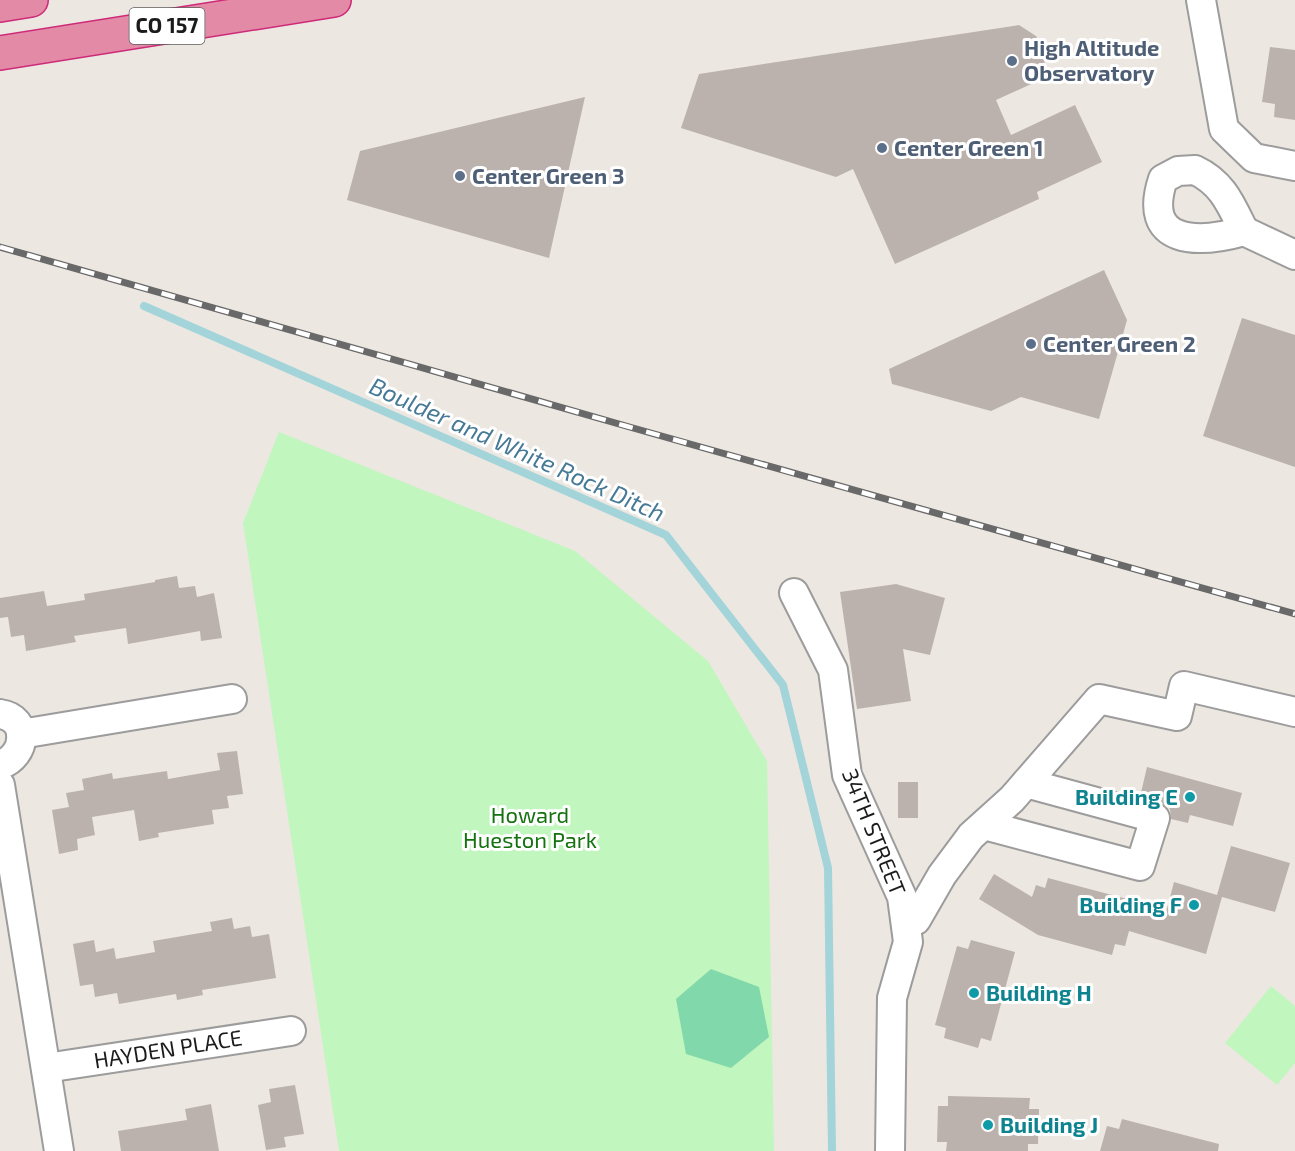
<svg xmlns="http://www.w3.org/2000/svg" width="1295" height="1151" viewBox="0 0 1295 1151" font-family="'Exo 2',sans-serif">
<rect width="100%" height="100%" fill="#ece7e1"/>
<g fill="#c1f6be">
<path d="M279 432 575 551 708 661 767 761 774 1151H339L243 523Z"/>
<path d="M1271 986 1295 1006V1063L1277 1085 1225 1043Z"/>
</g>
<path fill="#81d9ab" d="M711 969 759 987 769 1037 731 1068 686 1054 676 999Z"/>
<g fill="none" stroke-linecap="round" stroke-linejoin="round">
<path stroke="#a2d4d9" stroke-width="8" d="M144 306 666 535 783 685 828 868 832 1151"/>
</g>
<g fill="#bcb2ad">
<path d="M1019 25 1036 36 1043 49 1045 66 1040 80 996 100 1011 135 1075 105 1102 162 1037 192 1039 199 895 264 853 169 836 177 681 128 699 74Z"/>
<path d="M1270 47 1295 50V120L1274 117 1275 104 1262 102Z"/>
<path d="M585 97 549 258 347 200 360 151Z"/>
<path d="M1104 270 1127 320 1099 419 1021 397 991 411 892 384 889 369Z"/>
<path d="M1242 318 1295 335V467L1203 436Z"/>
<path d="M177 576 179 588 195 586 197 597 214 593 222 638 201 641 200 631 128 644 126 628 74 636 76 642 26 651 24 635 11 637 8 617 0 618V598L44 591 47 606 85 600 84 594 155 582V580Z"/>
<path d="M896 584 945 598 930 655 903 649 911 701 857 709 840 592Z"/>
<path d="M237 751 243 794 227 796 229 808 212 810 214 824 158 833 159 837 139 841 134 810 92 817 95 835 77 839 78 850 59 854 52 810 69 807 66 793 84 790 82 779 112 773 113 779 167 771 168 779 220 770 217 753Z"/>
<path d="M1147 767 1242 793 1233 826 1190 815 1188 823 1171 819 1170 809 1166 806 1140 797Z"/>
<rect x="898" y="782" width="20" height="36"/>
<path d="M1231 846 1290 863 1275 912 1222 897 1206 954 1129 931 1125 946 1115 944 1112 955 1038 935 979 899 994 874 1032 897 1036 885 1045 888 1048 878 1127 899 1124 909 1164 920 1174 882 1217 895Z"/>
<path d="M232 918 234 929 250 926 252 937 269 934 276 978 202 990 203 995 177 1000 176 994 119 1004 117 993 95 997 93 984 80 986 73 944 94 940 96 952 114 948 116 959 155 952 153 941 212 931 210 922Z"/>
<path d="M971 940 1015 952 991 1041 981 1038 978 1048 944 1038 946 1028 935 1025 957 946 968 949Z"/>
<path d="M295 1085 304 1134 284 1137 286 1147 266 1150 258 1105 271 1102 269 1089Z"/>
<path d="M948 1096 1030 1098 1029 1109H1039L1038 1144H1028V1151H946L947 1142H937L938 1106H948Z"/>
<path d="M211 1104 219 1151H121L118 1131 187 1120 185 1109Z"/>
<path d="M1122 1119 1219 1144 1218 1151H1100L1107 1126 1119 1129Z"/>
</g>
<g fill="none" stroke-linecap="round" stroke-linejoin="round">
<g stroke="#9c9c9c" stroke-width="32">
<g id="minor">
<path d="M1201 0 1224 129 1254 158 1295 166"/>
<path d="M1195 170C1223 183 1231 205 1244 231 1198 244 1141 245 1163 179L1178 171Z"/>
<path d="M1244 231 1295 255"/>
<path d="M794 593 833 670 847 775 902 897 908 942 892 998 890 1151"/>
<path d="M0 714C30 718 27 756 0 765"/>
<path d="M21 734 232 699"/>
<path d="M0 785 59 1151"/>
<path d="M984 825 1140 866 1155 818 1026 783"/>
<path d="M906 924 916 920 942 875 971 836 1012 799 1099 699 1177 716 1184 686 1295 712"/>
<path d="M46 1068 291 1031"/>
</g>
</g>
<g stroke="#cd2a78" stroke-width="36">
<g id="highway">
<path d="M0 5 31 0"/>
<path d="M0 53 334 0"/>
</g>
</g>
<use href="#minor" stroke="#fff" stroke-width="28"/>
<use href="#highway" stroke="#e28aa6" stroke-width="33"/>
<g stroke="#696969" stroke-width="7">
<path id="rail" d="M0 247 626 426 1295 614"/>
</g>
<use href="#rail" stroke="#fff" stroke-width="4.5" stroke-dasharray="14" stroke-linecap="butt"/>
</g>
<g fill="#5c6f8a" stroke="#fff" stroke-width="2">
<circle cx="1012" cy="61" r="6"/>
<circle cx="882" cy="148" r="6"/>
<circle cx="460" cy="176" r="6"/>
<circle cx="1031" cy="344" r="6"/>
</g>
<g fill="#0f9aa8" stroke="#fff" stroke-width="2">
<circle cx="1190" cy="797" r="6"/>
<circle cx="1194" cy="905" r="6"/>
<circle cx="974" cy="993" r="6"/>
<circle cx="988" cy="1125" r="6"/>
</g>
<g text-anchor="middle" stroke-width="6" stroke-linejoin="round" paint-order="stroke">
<rect fill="#fff" stroke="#5f5f5f" stroke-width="1.5" x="129.5" y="8" width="75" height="36" rx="4.5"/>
<g font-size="21" font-weight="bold" fill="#1b1b1b">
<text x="167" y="33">CO 157</text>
</g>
<g font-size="22" font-weight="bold" fill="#4e5e75" stroke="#fff" text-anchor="start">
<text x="1024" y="56">High Altitude<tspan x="1024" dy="25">Observatory</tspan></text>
<text x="894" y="156">Center Green 1</text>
<text x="472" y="184">Center Green 3</text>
<text x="1043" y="352">Center Green 2</text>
</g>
<g font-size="22" font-weight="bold" fill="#0d838f" stroke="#fff" text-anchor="end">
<text x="1178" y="805">Building E</text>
<text x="1182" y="913">Building F</text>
<text x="986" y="1001" text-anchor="start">Building H</text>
<text x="1000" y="1133" text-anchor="start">Building J</text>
</g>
<g font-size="22" fill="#14720f" stroke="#fff">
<text x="530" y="823">Howard<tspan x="530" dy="25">Hueston Park</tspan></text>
</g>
<g font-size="22" fill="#1b1b1b" stroke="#fff">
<text transform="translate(874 832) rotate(68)" y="8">34TH STREET</text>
<text transform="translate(168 1049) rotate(-9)" y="8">HAYDEN PLACE</text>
</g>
<g font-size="24" font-style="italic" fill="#467996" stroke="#fff">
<text transform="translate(517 450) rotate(24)" y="8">Boulder and White Rock Ditch</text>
</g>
</g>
</svg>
